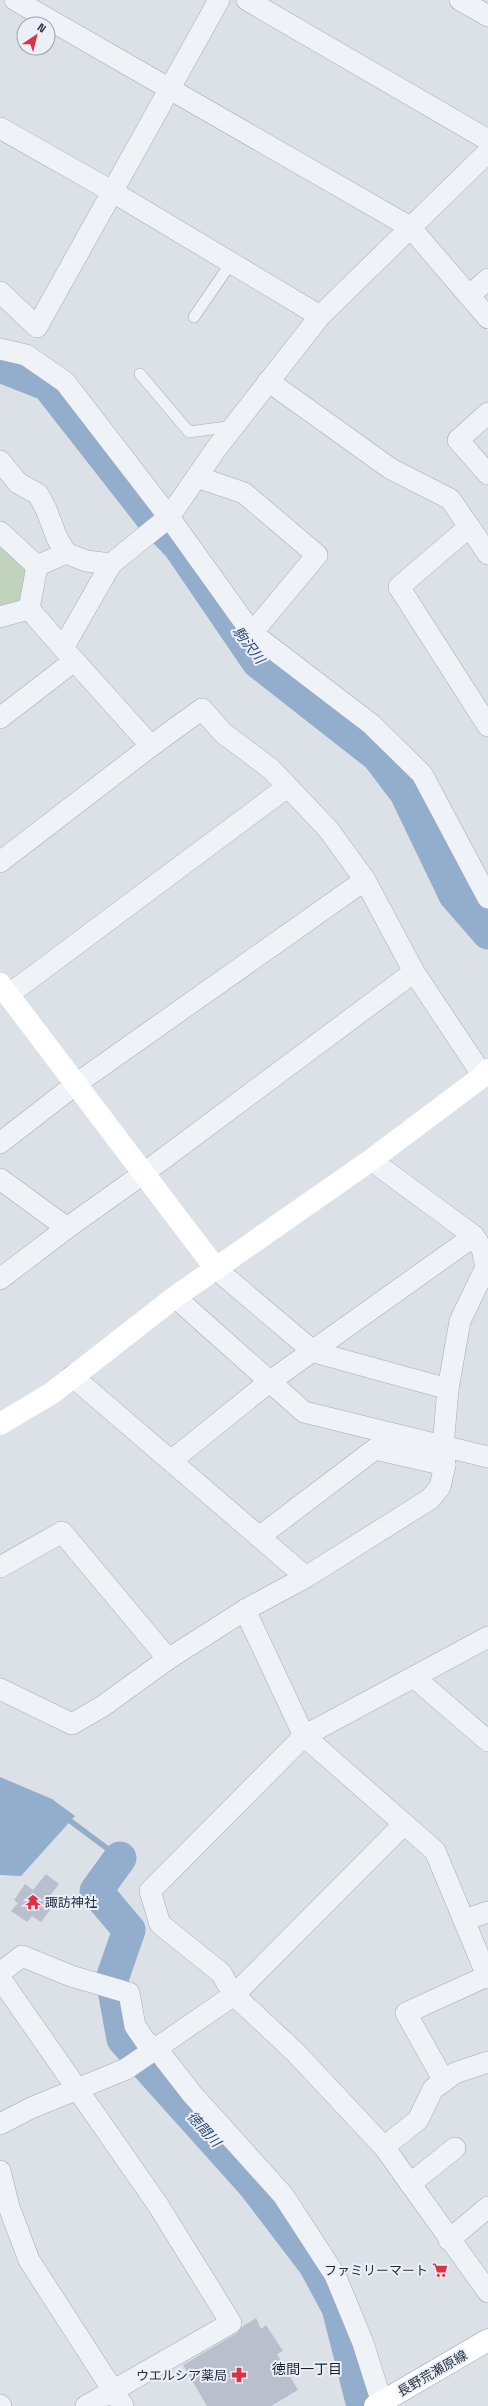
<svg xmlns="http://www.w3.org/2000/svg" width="488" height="2406" viewBox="0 0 488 2406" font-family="'Space Grotesk','Noto Sans JP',sans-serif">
<rect width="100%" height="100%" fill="#dce1e8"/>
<path fill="#c1d3bc" d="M0 531 37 566 28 600 0 613Z"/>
<path fill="#93adcd" d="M0 1777 52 1799 75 1816 21 1876 0 1875Z"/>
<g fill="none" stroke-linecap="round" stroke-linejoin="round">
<path stroke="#93adcd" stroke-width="5.5" d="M65 1817 120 1858"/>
<g stroke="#93adcd" stroke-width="33">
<path d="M0 366 48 385 152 518 179 546 258 662 378 756 406 793 455 895 488 933"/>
<path d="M120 1858 96 1891 129 1930 112 1979 123 2039 254 2185 315 2265 338 2308 363 2406"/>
</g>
</g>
<g fill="#b9bfcc">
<path d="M46 1874 59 1884 46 1901 53 1906 41 1922 32 1916 27 1922 11 1911 18 1903 14 1900 25 1884 33 1890Z"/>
<path d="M256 2318 261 2329 266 2325 283 2351 277 2354 298 2390 271 2406H207L183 2365 237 2333 242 2327Z"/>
</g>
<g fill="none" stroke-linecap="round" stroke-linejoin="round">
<g stroke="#a5abb6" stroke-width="12">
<g id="lane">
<path d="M194 317 231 263"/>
<path d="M140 374 189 432 234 426"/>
</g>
</g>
<g stroke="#a5abb6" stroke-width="22">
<g id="street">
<path d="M15 0 410 227 488 318"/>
<path d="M247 0 488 140"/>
<path d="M460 0 488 16"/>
<path d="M0 128 113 192 320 316"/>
<path d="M0 292 37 327 219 0"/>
<path d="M469 296 488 279"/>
<path d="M0 349 26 355 65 382 169 517 252 633 317 555 244 493 197 477"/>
<path d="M268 381 391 469 450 499 488 554"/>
<path d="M488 413 458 440 488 474"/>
<path d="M0 461 18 483 38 494 46 509 57 538 66 553 86 561 111 564"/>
<path d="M469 527 399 587 488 726"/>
<path d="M0 532 37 566 66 553"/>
<path d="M29 609 37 566"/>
<path d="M0 617 29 609 63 648"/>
<path d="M252 633 371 724 422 774 488 898"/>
<path d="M0 718 74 661"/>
<path d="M0 862 151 746"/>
<path d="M8 995 287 787"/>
<path d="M483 1076 414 972 365 880 328 829 271 769 223 733 202 709 151 746 63 648 111 564 169 517 216 449 320 316 488 152"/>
<path d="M0 1143 76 1084 365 880"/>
<path d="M0 1179 67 1228 0 1279"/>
<path d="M67 1228 144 1173 414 972"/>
<path d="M216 1269 314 1352 448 1389"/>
<path d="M175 1297 304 1412 488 1457"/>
<path d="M72 1376 306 1577"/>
<path d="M171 1461 269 1382 474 1236"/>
<path d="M259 1537 375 1449 445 1465"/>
<path d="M0 1567 62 1532 168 1659"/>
<path d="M245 1610 304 1736 435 1851 488 1978"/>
<path d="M488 1637 304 1736 150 1891 160 1924 221 1973 234 1995 295 2052 384 2147 488 2292"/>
<path d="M415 1678 488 1741"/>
<path d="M0 1689 72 1724 103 1706 168 1659 245 1610 306 1577 430 1499 440 1487 445 1465 443 1447 448 1389 460 1321 486 1267 482 1249 474 1236 371 1160"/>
<path d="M464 1920 488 1912"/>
<path d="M0 1973 22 1956 71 1976 129 1993 135 2026 146 2042 157 2049 192 2094 283 2195 335 2275 363 2343 383 2406"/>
<path d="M0 1978 158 2205 231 2323 86 2406"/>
<path d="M444 2081 406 2013 487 1976"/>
<path d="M0 2124 31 2108 126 2069 234 1995 404 1824"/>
<path d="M384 2147 418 2120 433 2089 455 2073 488 2062"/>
<path d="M0 2171 9 2207 29 2260 123 2406"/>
<path d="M410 2184 455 2148"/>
<path d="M449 2240 488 2207"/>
<path d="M0 2405 1 2406"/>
</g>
</g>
<g stroke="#9aa4b5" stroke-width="23">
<path id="primary" d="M375 2406 488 2340"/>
</g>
<use href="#lane" stroke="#eff2f6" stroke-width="11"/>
<use href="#street" stroke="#eff2f6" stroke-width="21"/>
<g stroke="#fff" stroke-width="22">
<path d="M0 984 216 1269"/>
<path d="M0 1424 52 1393 175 1297 371 1160 483 1076 488 1070"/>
</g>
<use href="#primary" stroke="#fff" stroke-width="22"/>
</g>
<defs>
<g id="temple-bare" transform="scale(1.2)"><path d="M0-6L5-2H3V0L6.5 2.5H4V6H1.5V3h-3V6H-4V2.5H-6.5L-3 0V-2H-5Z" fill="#dd3245" stroke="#ecf0f6" stroke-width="2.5" paint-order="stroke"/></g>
<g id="supermarket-bare" transform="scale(1.2)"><path d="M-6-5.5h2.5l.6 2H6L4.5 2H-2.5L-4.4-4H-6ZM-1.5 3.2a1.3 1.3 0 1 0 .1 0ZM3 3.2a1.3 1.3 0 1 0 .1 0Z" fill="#dd3245" stroke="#ecf0f6" stroke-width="2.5" paint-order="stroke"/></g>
<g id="pharmacy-bare" transform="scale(1.2)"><path d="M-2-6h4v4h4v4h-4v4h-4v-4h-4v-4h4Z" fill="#dd3245" stroke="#ecf0f6" stroke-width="2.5" paint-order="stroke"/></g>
</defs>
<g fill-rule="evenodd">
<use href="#temple-bare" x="33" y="1902"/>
<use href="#supermarket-bare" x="440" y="2270"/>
<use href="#pharmacy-bare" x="239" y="2375"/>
</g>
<g text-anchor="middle" stroke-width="4" stroke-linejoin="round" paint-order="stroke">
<g font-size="13" fill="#242d40" stroke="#ecf0f6" text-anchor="end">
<text x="45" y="1907" text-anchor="start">諏訪神社</text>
<text x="428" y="2275">ファミリーマート</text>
<text x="227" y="2380">ウエルシア薬局</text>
</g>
<g font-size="13" fill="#242d40" stroke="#ecf0f6">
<text transform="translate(432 2373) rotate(-30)" y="5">長野荒瀬原線</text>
</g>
<g font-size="14" font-style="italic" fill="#2a4a79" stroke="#ecf0f6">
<text transform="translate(249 645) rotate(53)" y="5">駒沢川</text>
<text transform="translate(204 2129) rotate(48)" y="5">徳間川</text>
</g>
<g font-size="14" fill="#171f31" stroke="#ecf0f6">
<text x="307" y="2374">徳間一丁目</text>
</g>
</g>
<g transform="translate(36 36) rotate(35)"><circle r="19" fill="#ecf0f6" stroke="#9ca2ad"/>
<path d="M0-3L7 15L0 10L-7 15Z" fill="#dd3245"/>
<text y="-6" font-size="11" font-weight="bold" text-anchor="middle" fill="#242d40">N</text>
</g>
</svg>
